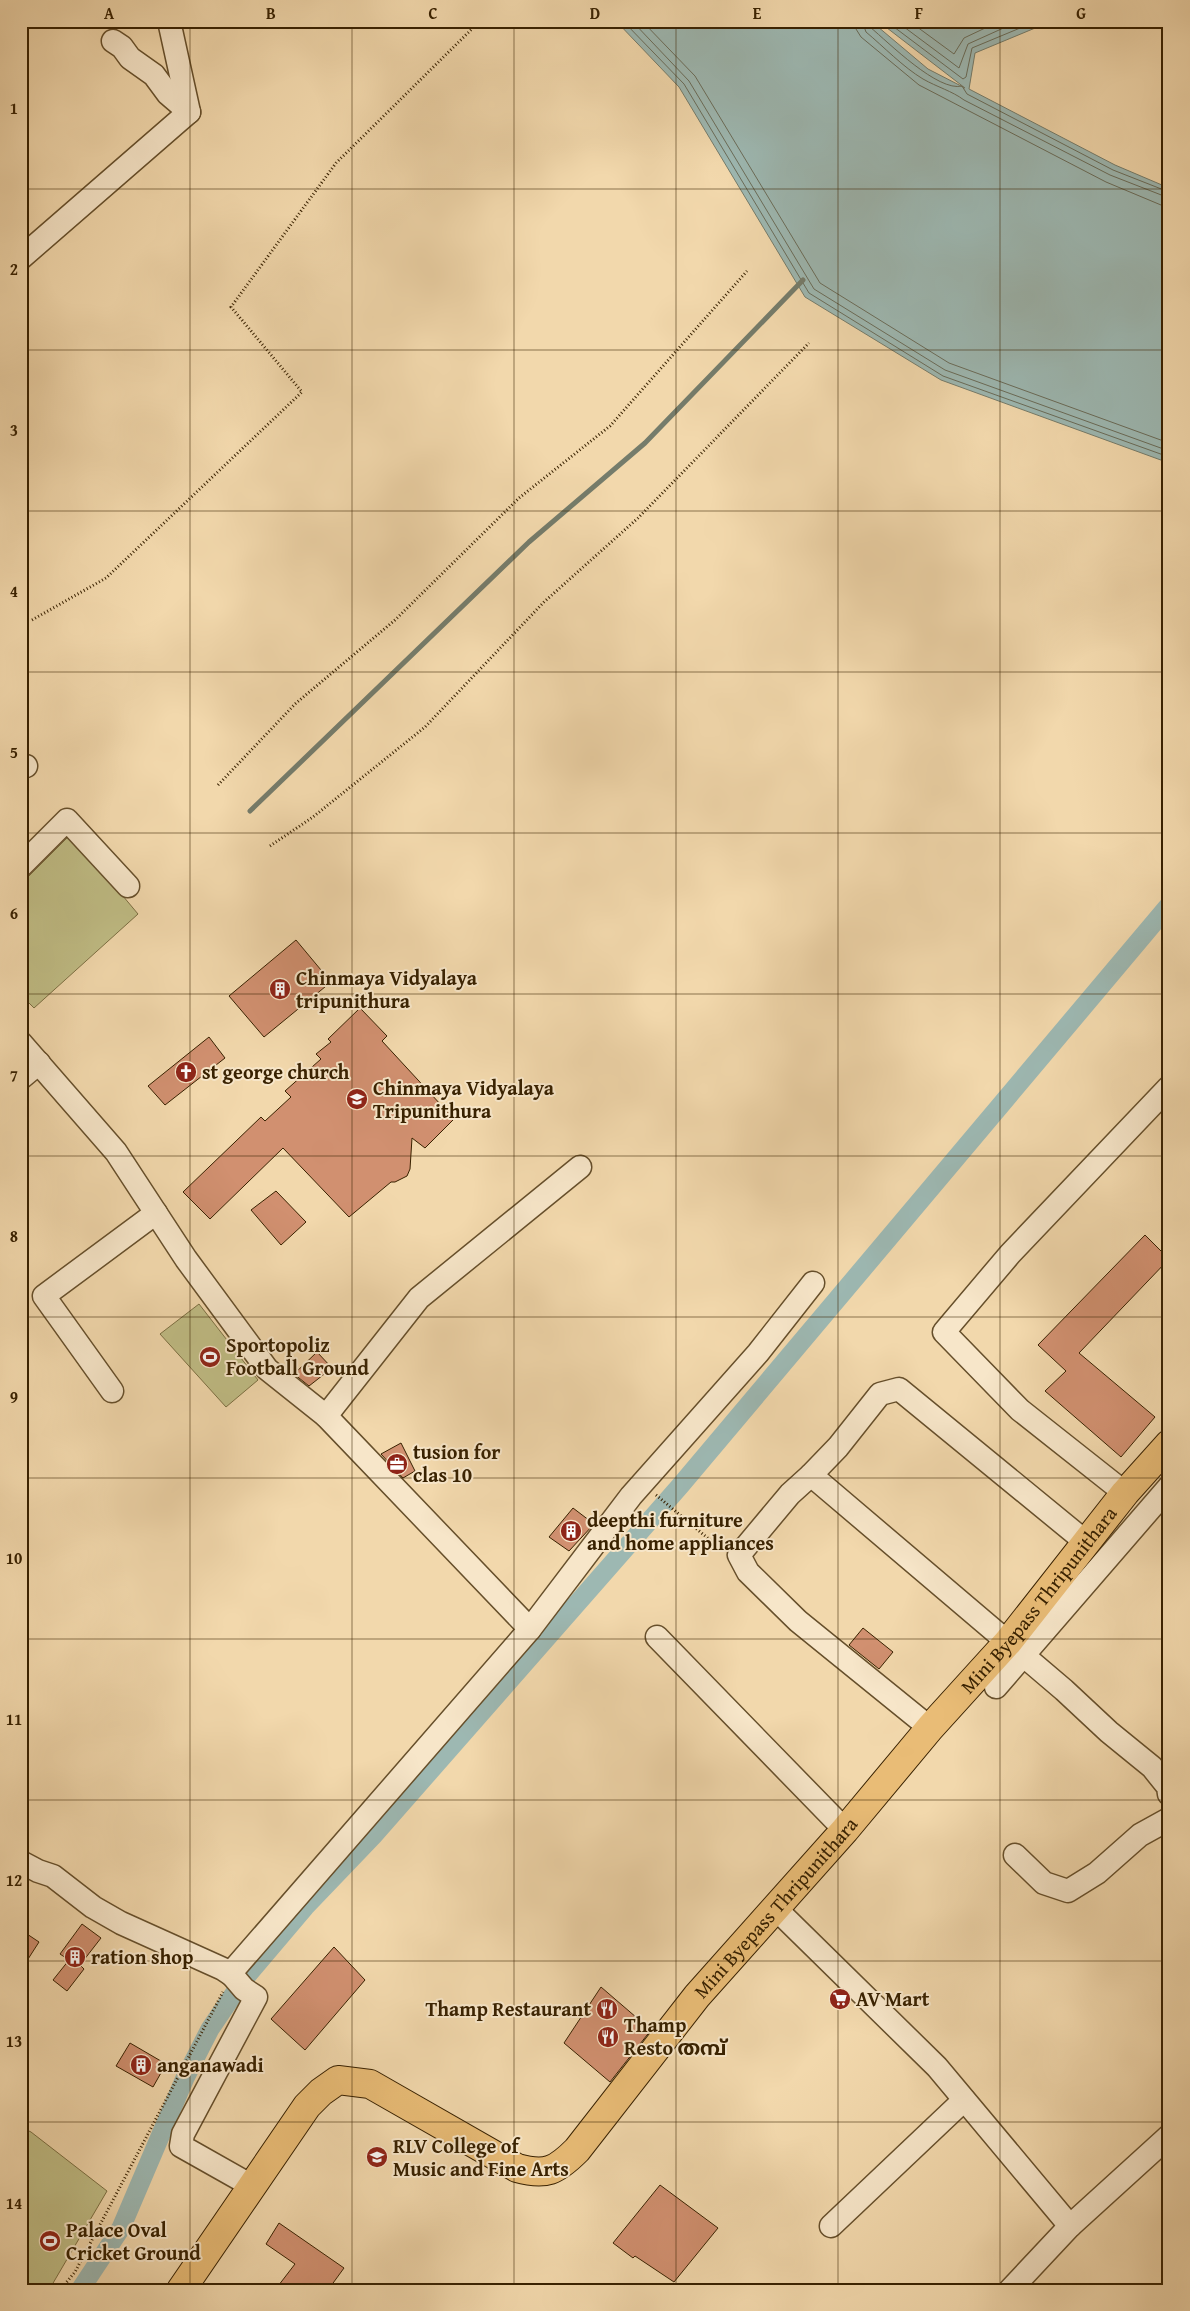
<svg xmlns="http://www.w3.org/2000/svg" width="1190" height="2311" viewBox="0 0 1190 2311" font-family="'Gentium Book Plus','Noto Sans Malayalam',serif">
<rect width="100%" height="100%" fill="#f2d8ac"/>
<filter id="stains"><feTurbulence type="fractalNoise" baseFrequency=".004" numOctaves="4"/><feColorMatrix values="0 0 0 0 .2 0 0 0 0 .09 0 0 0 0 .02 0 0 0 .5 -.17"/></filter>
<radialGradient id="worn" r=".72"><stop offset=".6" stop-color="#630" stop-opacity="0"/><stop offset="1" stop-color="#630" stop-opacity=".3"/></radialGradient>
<g fill="#c0bd85" stroke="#7c6f42">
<path d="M71 834 138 914 34 1008 21 995V884Z"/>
<path d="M199 1304 258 1380 226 1407 160 1334Z"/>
<path d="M21 2127 31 2132 107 2191 49 2290H21Z"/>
</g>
<path fill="#9db8b2" stroke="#757c6b" d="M616 21H871L928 69 965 88 878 21H1052L975 53 969 89 1115 165 1169 188V463L941 380 805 297 679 87Z"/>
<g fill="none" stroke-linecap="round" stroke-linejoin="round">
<g stroke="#6a6c59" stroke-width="1">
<path d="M623 21 684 84 809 293 943 376 1169 457"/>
<path d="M632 21 689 81 814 289 945 370 1169 451"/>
<path d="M642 21 695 76 820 283 949 363 1169 443"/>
<path d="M855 21 856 29 861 37 919 85 1106 182 1161 205 1169 206"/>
<path d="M862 21 866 32C884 47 903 67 923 79 937 87 952 91 964 100L1110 175 1169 198"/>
<path d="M869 21 870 27C889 43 938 92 962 86L967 94 1113 170 1169 192"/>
<path d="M886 21 963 79 966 77 972 48 1037 21"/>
<path d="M896 21 959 68 968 44 1019 21"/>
<path d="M909 21 954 54 964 38 1000 21"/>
</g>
<path stroke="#757c6b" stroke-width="5" d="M250 811 529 542 645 443 803 280"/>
<path stroke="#9db8b2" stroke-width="19" d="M80 2290 121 2228 185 2078 210 2029 244 1979 305 1907 373 1836 680 1486 1169 905"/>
</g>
<g fill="#d19070" stroke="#382100">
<path d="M296 940 331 982 264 1037 229 996Z"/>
<path d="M360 1008 387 1036 382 1041 454 1119 425 1148 412 1138 410 1169 407 1176 395 1182H391L349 1217 283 1148 210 1219 183 1192 261 1117 265 1121 291 1097 285 1091 321 1059 316 1054 331 1042 328 1039Z"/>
<path d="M209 1037 225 1058 165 1105 148 1086Z"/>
<path d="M276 1191 306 1222 281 1245 251 1210Z"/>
<path d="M1145 1235 1169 1259 1079 1353 1155 1417 1121 1457 1045 1391 1066 1371 1038 1345Z"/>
<path d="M317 1352 332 1368 309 1386 294 1374Z"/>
<path d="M401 1443 415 1471 403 1478 381 1454Z"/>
<path d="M573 1508 594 1524 569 1551 549 1537Z"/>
<path d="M863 1628 893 1652 879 1669 849 1645Z"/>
<path d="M82 1924 101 1938 80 1965 84 1969 67 1991 53 1980 69 1960 60 1954Z"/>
<path d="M21 1930 39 1942 21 1970Z"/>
<path d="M334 1947 365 1980 305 2050 271 2019Z"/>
<path d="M601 1987 651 2030 610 2082 564 2043Z"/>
<path d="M130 2043 166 2064 153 2087 116 2066Z"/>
<path d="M660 2185 718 2228 674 2282 635 2256 633 2258 613 2243Z"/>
<path d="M279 2223 344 2268 328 2290H275L295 2264 266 2244Z"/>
</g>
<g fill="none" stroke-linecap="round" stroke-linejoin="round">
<g stroke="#664f2b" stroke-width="25">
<g id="minor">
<path d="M113 41 122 47 130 58 154 75 168 94 189 112"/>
<path d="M21 258 189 112 169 21"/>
<path d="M21 765 26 766"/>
<path d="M21 866 67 820 128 886"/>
<path d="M21 1043 116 1152 186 1259 267 1369 326 1416 530 1629 235 1968 232 1975 244 1989 256 1997 183 2134 181 2146 252 2186"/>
<path d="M21 1078 39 1063"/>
<path d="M112 1391 44 1296 156 1213"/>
<path d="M326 1416 419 1298 580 1167"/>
<path d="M811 1475 838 1447 880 1394 899 1389 1087 1543"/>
<path d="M1125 1493 1020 1410 944 1332 1010 1254 1168 1088"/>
<path d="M530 1629 631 1496 758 1353 813 1283"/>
<path d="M657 1637 845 1830"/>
<path d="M996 1687 1169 1487"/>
<path d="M930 1728 798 1621 748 1572 739 1555 790 1494 811 1475 1064 1690 1109 1732 1152 1767 1168 1787 1169 1794"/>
<path d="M1015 1855 1044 1883 1068 1891 1097 1873 1140 1835 1169 1819"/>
<path d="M21 1862 38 1871 53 1876 93 1907 121 1923 223 1969 232 1975"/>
<path d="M775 1908 937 2067 1070 2226"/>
<path d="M831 2226 964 2100"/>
<path d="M1010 2290 1070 2226 1169 2136"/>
</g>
</g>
<g stroke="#382100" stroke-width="30">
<g id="major">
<path id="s1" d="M181 2290 307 2106 321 2092 338 2080 370 2084 517 2168C546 2176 556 2171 577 2150L697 1996 845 1830 930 1728 1008 1642 1125 1493 1169 1444"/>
</g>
</g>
<g stroke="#382100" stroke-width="3" stroke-dasharray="1 2.5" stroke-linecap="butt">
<path d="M32 620 106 578 302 392 231 307 336 163 480 21"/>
<path d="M218 785 295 704 395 620 519 498 610 426 747 271"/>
<path d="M270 846 313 817 425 727 544 602 638 518 809 343"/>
<path d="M656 1495 722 1550"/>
<path d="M60 2290 75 2272 223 1992"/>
</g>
<use href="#minor" stroke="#f7e6c9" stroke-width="22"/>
<use href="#major" stroke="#e9bc76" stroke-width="28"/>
</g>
<path fill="none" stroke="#382100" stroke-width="1" stroke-opacity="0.55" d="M190 21V2290M352 21V2290M514 21V2290M676 21V2290M838 21V2290M1000 21V2290M21 189H1169M21 350H1169M21 511H1169M21 672H1169M21 833H1169M21 994H1169M21 1156H1169M21 1317H1169M21 1478H1169M21 1639H1169M21 1800H1169M21 1961H1169M21 2122H1169"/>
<defs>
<g id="building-disc" transform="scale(1.125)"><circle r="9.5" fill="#8f2418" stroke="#f7e6c9"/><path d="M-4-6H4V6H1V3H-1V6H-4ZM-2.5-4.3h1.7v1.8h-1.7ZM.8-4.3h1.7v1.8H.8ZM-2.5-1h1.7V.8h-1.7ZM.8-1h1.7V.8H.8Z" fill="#fff"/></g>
<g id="church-disc" transform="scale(1.125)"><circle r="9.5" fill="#8f2418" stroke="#f7e6c9"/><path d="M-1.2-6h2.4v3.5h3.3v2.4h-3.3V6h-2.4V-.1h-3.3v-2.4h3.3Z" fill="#fff"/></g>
<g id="school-disc" transform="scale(1.125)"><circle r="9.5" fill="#8f2418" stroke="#f7e6c9"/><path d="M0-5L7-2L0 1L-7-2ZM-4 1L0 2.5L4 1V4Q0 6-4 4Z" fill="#fff"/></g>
<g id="stadium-disc" transform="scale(1.125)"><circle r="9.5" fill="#8f2418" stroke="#f7e6c9"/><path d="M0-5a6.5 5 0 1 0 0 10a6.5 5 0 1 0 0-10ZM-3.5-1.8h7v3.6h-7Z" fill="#fff"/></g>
<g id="office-disc" transform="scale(1.125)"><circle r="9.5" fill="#8f2418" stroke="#f7e6c9"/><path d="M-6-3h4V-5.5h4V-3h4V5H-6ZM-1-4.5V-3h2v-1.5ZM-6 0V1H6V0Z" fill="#fff"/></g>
<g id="supermarket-disc" transform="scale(1.125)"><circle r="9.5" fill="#8f2418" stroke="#f7e6c9"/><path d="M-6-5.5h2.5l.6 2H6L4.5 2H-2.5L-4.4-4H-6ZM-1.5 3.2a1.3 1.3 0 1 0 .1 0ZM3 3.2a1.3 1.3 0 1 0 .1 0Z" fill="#fff"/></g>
<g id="restaurant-disc" transform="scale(1.125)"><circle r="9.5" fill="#8f2418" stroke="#f7e6c9"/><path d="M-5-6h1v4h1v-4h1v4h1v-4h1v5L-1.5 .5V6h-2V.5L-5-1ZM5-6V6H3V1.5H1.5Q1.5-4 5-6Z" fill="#fff"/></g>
<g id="university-disc" transform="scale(1.125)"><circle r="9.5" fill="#8f2418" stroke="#f7e6c9"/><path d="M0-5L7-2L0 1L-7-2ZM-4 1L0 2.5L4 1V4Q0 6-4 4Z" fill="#fff"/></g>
</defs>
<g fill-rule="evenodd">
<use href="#building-disc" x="280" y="989"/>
<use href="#church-disc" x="186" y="1072"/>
<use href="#school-disc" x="357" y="1099"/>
<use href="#stadium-disc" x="210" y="1357"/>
<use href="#office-disc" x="397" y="1464"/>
<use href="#building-disc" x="571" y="1531"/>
<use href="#building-disc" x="75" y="1957"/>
<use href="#supermarket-disc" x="840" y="1999"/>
<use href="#restaurant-disc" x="607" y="2009"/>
<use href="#restaurant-disc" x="608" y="2037"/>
<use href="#building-disc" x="141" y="2065"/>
<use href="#university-disc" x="377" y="2157"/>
<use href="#stadium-disc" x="50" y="2241"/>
</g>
<g text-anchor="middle" stroke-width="4" stroke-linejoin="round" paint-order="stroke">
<g font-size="20" font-weight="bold" fill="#382100" stroke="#f7e6c9" text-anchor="start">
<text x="296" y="985">Chinmaya Vidyalaya<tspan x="296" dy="23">tripunithura</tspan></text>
<text x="202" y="1079">st george church</text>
<text x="373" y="1095">Chinmaya Vidyalaya<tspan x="373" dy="23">Tripunithura</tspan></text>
<text x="226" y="1352">Sportopoliz<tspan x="226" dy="23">Football Ground</tspan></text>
<text x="413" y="1459">tusion for<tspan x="413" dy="23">clas 10</tspan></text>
<text x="587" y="1527">deepthi furniture<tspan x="587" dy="23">and home appliances</tspan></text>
<text x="91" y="1964">ration shop</text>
<text x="856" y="2006">AV Mart</text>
<text x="591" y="2016" text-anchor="end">Thamp Restaurant</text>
<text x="624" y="2032">Thamp<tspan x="624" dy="23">Resto തമ്പ്</tspan></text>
<text x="157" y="2072">anganawadi</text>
<text x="393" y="2153">RLV College of<tspan x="393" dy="23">Music and Fine Arts</tspan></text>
<text x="66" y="2237">Palace Oval<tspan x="66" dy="23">Cricket Ground</tspan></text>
</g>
<g font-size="20" fill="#382100" stroke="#f7e6c9">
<text dy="7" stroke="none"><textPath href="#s1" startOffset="1251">Mini Byepass Thripunithara</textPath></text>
<text dy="7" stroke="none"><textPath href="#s1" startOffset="846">Mini Byepass Thripunithara</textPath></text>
</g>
</g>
<rect width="1190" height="2311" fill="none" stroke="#f2d8ac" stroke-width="55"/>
<rect x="28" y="28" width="1134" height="2256" fill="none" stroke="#382100" stroke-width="2"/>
<g font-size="16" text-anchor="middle" font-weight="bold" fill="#382100">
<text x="109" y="19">A</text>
<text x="271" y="19">B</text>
<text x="433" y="19">C</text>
<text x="595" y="19">D</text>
<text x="757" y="19">E</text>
<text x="919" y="19">F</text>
<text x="1081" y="19">G</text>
<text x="14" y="114">1</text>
<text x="14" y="275">2</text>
<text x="14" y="436">3</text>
<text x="14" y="597">4</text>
<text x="14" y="758">5</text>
<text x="14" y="919">6</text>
<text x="14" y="1081">7</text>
<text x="14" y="1242">8</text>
<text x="14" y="1403">9</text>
<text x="14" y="1564">10</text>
<text x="14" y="1725">11</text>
<text x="14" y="1886">12</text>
<text x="14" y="2047">13</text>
<text x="14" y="2209">14</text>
</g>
<rect width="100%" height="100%" filter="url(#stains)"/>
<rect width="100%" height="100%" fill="url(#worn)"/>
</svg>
